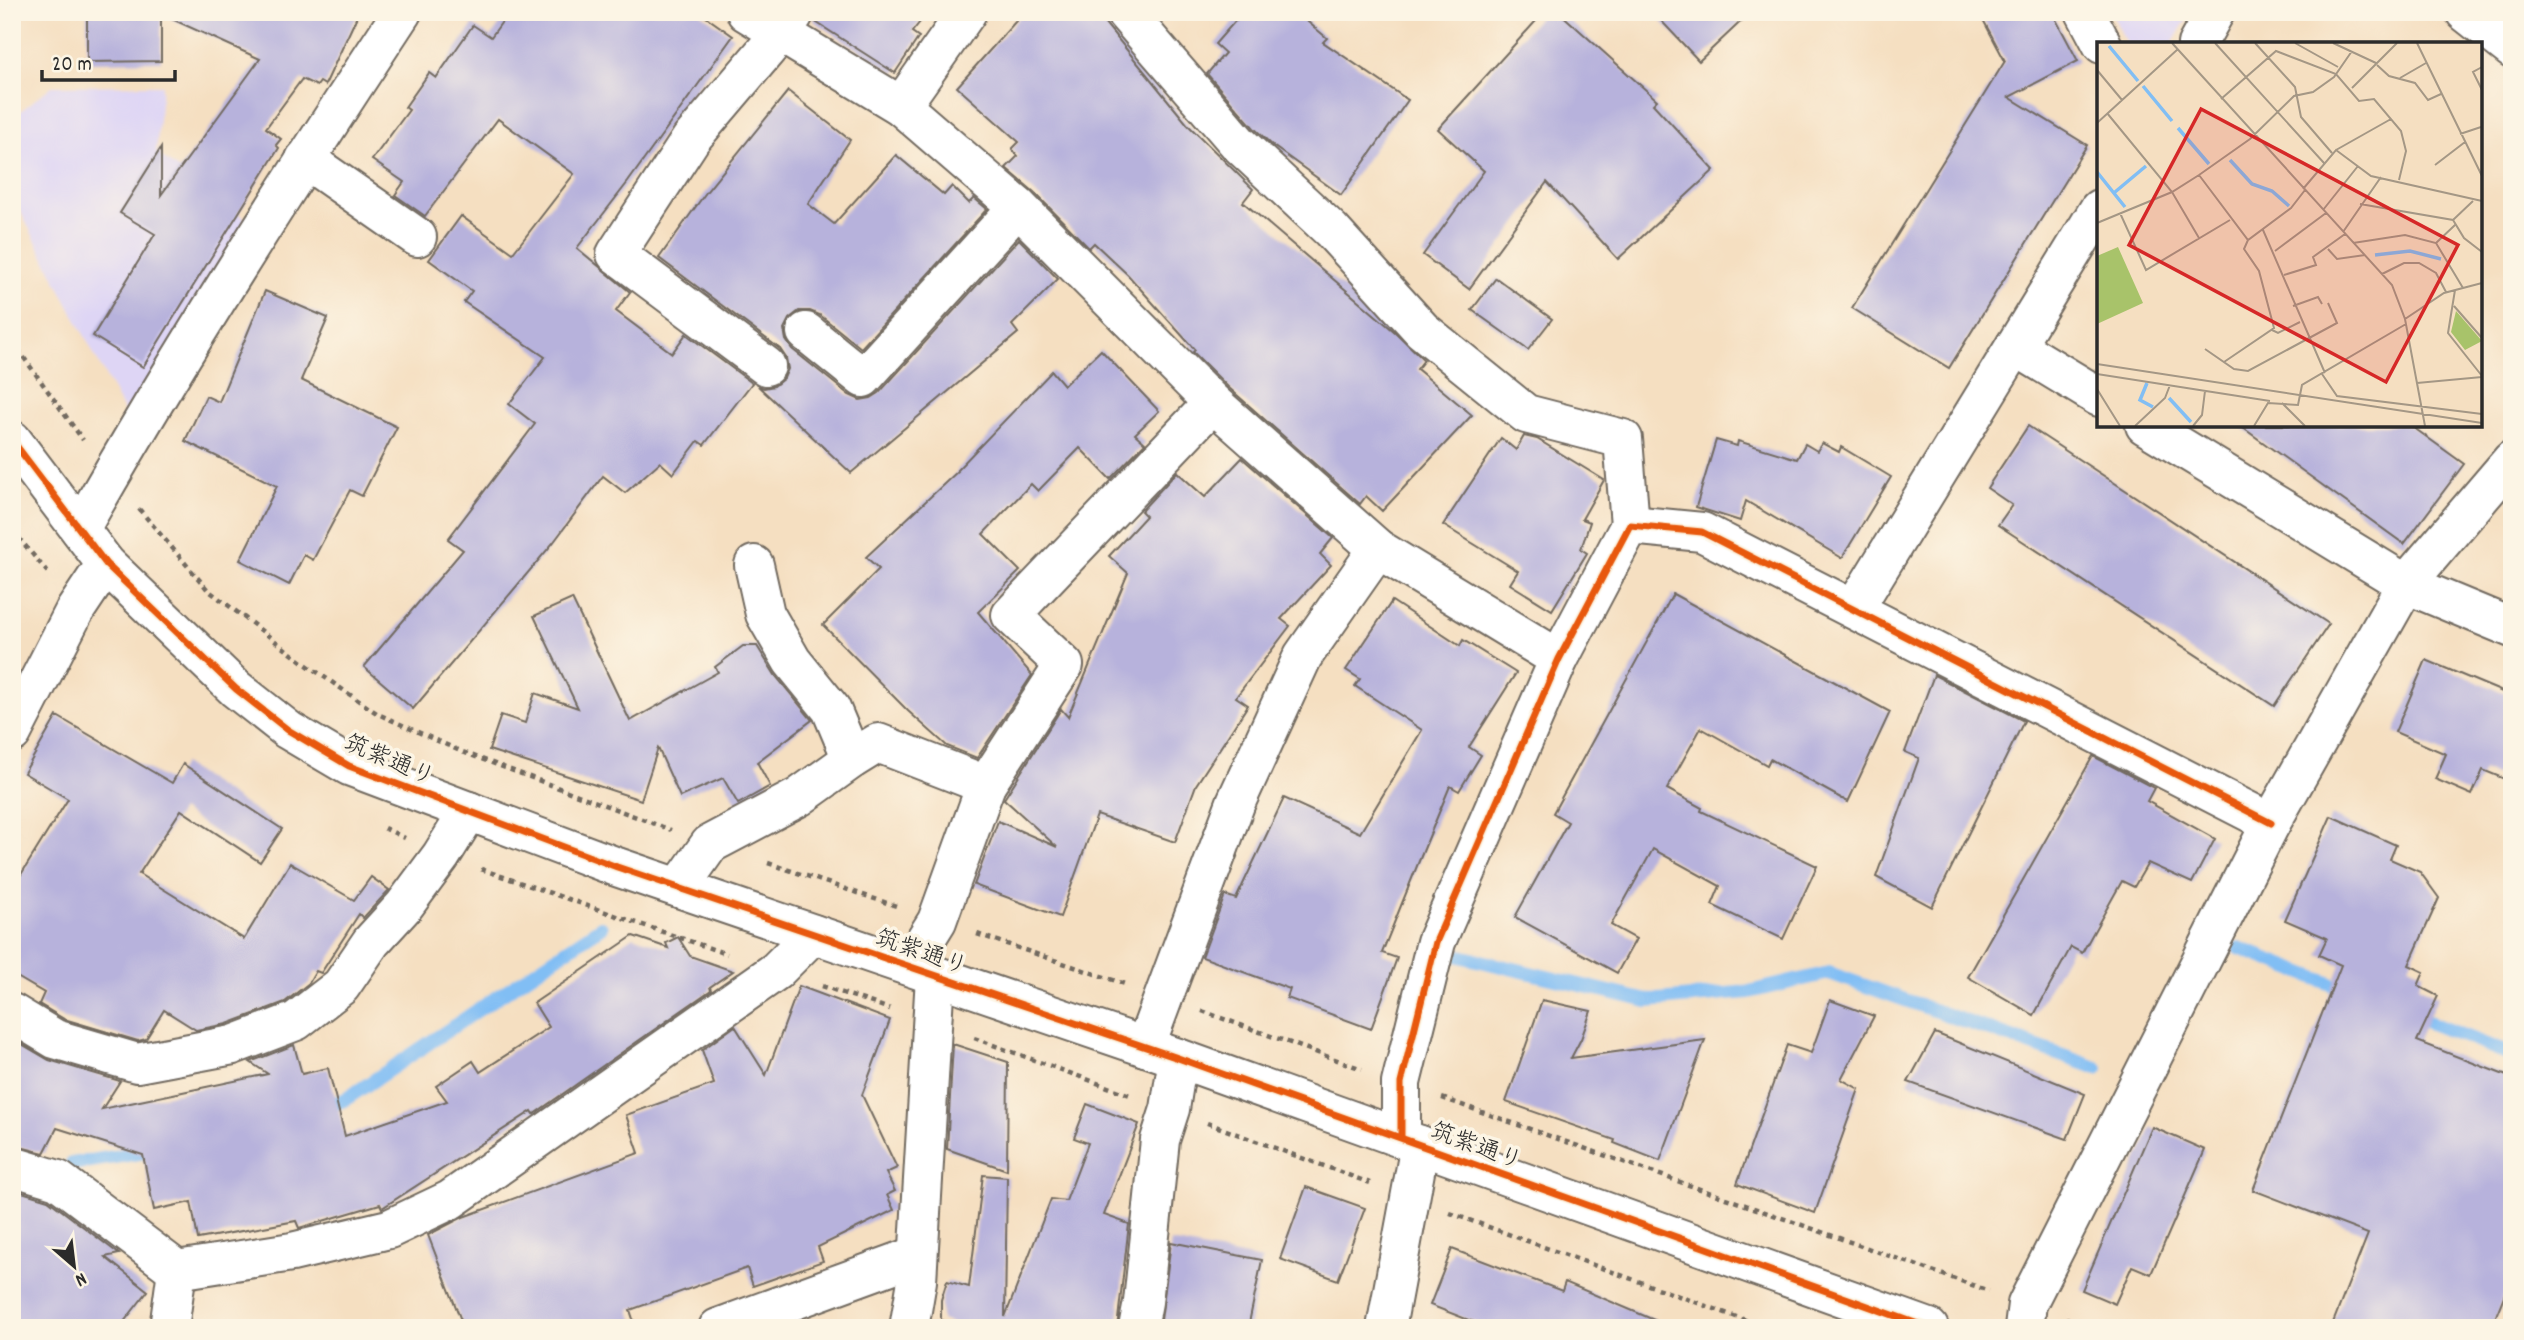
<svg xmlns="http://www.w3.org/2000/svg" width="2524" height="1340" viewBox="0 0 2524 1340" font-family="Dekko,'Klee One',sans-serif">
<rect width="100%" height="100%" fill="#fcf5e5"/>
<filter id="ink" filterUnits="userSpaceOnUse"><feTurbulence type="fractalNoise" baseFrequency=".0143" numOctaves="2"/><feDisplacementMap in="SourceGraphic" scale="14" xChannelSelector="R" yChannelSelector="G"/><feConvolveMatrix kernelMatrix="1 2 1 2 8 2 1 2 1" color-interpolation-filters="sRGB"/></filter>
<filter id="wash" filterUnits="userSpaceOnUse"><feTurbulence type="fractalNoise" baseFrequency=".00686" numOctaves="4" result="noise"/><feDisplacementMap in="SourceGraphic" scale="28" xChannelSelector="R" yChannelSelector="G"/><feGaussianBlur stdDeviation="1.57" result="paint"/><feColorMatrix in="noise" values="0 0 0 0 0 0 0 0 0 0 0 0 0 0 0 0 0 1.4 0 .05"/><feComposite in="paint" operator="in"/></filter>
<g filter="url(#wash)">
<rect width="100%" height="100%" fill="#f5dfc1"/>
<g fill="#ded5f5">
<path d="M2111 12H2191L2172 44H2127Z"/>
<path d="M162 85 156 153 247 220 136 412H124L12 195V118L52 86Z"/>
</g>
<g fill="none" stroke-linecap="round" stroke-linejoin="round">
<g stroke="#81bef4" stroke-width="14">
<path d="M2239 948 2349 991"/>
<path d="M1460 956 1647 1001 1749 992 1829 973 2097 1068"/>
<path d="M2410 1015 2512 1055"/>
<path d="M322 1109 346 1099 601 927"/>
<path d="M72 1164 157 1150"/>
</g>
</g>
<g id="blocks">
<g fill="#b7b2dc">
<path d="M87 12H359L325 85 320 82 317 86 302 79 266 128 281 139 276 145 279 148 143 367 93 336 155 234 120 213 161 148V195L260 59 161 14V61L87 62Z"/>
<path d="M509 12H699L733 36 628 182 577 248 630 292 616 311 672 353 686 334 752 383 704 445 698 441 673 474 660 462 625 493 603 476 553 543 413 709 364 667 463 550 448 539 535 424 509 404 545 357 464 302 472 291 429 260 461 216 513 253 574 174 498 119 425 216 395 195 404 182 372 160 409 110 405 107 429 73 436 78 473 25 491 37Z"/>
<path d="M815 12H928L912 32 919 37 895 73 814 21Z"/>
<path d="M1024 12H1096L1188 125 1253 189 1243 202 1395 332 1424 360 1417 369 1472 415 1382 511 1366 496 1360 504 1228 387 1193 352 1195 350 1128 275 1094 243 1089 248 1034 192 1006 168 1018 156 1012 149 1019 142 957 87Z"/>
<path d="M1243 12H1296L1327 38 1323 42 1408 100 1341 195 1273 146 1254 128 1207 74 1225 53 1215 44Z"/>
<path d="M1544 12H1559L1657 100 1653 104 1714 170 1618 259 1547 182 1469 289 1423 255 1484 171 1438 129Z"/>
<path d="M1653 12H1751L1699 61Z"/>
<path d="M1979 12H2052L2078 61 2009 97 2087 145 1949 368 1852 308 2005 61Z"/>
<path d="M788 91 850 140 808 204 834 224 896 155 944 195 952 186 969 203 974 198 987 209 861 348 820 315 810 311H799L789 319 784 329 786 340 792 349 849 395 860 400 871 398 879 393 1019 239 1058 279 1012 325 1018 333 851 473 758 386 764 388 774 386 784 378 788 369 786 358 780 349 659 258 707 191Z"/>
<path d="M1496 278 1552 319 1528 350 1472 310Z"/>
<path d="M265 291 328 318 301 380 397 427 362 496 350 490 313 560 304 555 289 585 240 560 277 486 185 441 206 396 219 402Z"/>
<path d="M1101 350 1159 411 1135 434 1145 443 1110 479 1080 448 1038 491 1031 484 983 534 1020 571 978 612 1032 675 977 758 947 746 908 711 823 625 879 569 866 557 958 471 957 470 1052 371 1064 385Z"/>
<path d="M2239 425H2410L2464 464 2404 544Z"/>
<path d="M2028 426 2329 624 2274 706 1998 525 2012 505 1987 488Z"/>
<path d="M1524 436 1537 439 1604 480 1582 519 1590 522 1581 549 1587 553 1552 610 1510 584 1518 571 1443 525 1501 438 1516 450Z"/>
<path d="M1716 440 1737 446 1738 441 1797 459 1805 444 1817 451 1822 443 1839 452 1841 447 1891 477 1842 558 1746 501 1740 521 1696 507Z"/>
<path d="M1242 458 1333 538 1320 554 1331 565 1281 619 1290 626 1236 697 1248 705 1196 785 1175 842 1097 815 1060 917 974 885 998 821 1057 847 1004 799 1061 709 1068 717 1128 573 1109 556 1146 516 1141 511 1177 472 1205 497Z"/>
<path d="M1673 594 1890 712 1848 802 1770 759 1767 765 1701 728 1667 789 1702 808 1701 811 1817 866 1783 939 1712 905 1720 886 1653 849 1611 925 1636 939 1617 973 1515 917 1568 822 1553 813Z"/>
<path d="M572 599 630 721 718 672 715 667 743 646H757L775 675 812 720 757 762 770 786 738 804 723 778 680 797 658 748 641 800 489 750 501 715 525 723 535 693 578 708 534 616Z"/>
<path d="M1392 601 1460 646 1463 640 1516 673 1469 747 1481 755 1459 791 1450 786 1417 866 1382 953 1397 958 1371 1029 1287 998 1290 989 1202 957 1225 895 1236 899 1284 798 1360 833 1422 730 1355 686 1360 679 1346 670Z"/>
<path d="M2426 660 2512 696V782L2483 770 2472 795 2435 779 2446 754 2395 732Z"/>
<path d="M1934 675 2024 721 1932 907 1876 877 1919 758 1905 752Z"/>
<path d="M57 716 172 783 183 764 282 829 260 862 181 810 139 874 244 939 290 863 354 900 371 877 389 890 363 918 359 914 321 973 316 971 309 983 285 1002 227 1024 196 1030 164 1010 146 1039 138 1041 64 1019 39 1004 44 993 12 974V889L68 799 24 773Z"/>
<path d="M2093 756 2154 788 2147 801 2215 839 2192 883 2148 863 2134 887 2122 881 2082 953 2071 947 2034 1015 1968 977Z"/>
<path d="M2331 816 2396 845 2390 859 2420 872 2439 898 2409 965 2424 972 2418 986 2438 996 2417 1041 2512 1078V1276L2491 1328H2331L2368 1234 2253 1190 2341 965 2319 955 2327 938 2285 920Z"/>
<path d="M633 936 668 948 666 943 678 937 690 956 733 971 710 987 711 990 534 1114 532 1111 382 1208 380 1204 299 1228 296 1221 198 1239 191 1202 154 1210 143 1155 57 1128 44 1153 12 1145V1054L18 1042 49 1060 120 1081 102 1109 268 1074 250 1062 294 1045 302 1074 328 1068 345 1136 447 1101 436 1086 473 1061 480 1072 549 1027 534 1003Z"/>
<path d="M799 986 890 1020 862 1095 897 1168 886 1173 895 1191 887 1195 894 1210 818 1247 823 1261 753 1286 747 1268 630 1310 636 1328H464L428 1235 463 1217 639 1153 626 1115 714 1084 702 1050 735 1026 766 1075Z"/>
<path d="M1542 1000 1591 1011 1581 1039 1571 1058 1705 1040 1660 1161 1614 1143 1615 1140 1506 1102Z"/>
<path d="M1830 1000 1874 1016 1841 1079 1859 1089 1815 1213 1737 1184 1787 1045 1811 1053Z"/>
<path d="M1935 1033 2085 1094 2067 1139 1908 1082Z"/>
<path d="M953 1044 1008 1062 1007 1170 947 1149Z"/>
<path d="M1087 1104 1139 1124 1104 1215 1129 1224 1117 1328H967L941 1320V1300L947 1281 969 1287 983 1175 1007 1177 1005 1317 1051 1199 1066 1201 1088 1143 1074 1138Z"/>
<path d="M2152 1127 2205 1150 2151 1274 2132 1266 2115 1304 2082 1290Z"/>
<path d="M1306 1187 1365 1208 1338 1280 1280 1259Z"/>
<path d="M12 1189 48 1200 119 1254 105 1257 148 1291 119 1328H12Z"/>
<path d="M1171 1242 1262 1260 1248 1328H1160Z"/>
<path d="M1452 1249 1562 1291 1565 1282 1673 1328H1489L1430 1305Z"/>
</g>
</g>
</g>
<g filter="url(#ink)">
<use href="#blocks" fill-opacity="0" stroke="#726a60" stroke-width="2"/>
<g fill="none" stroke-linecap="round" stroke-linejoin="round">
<g stroke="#726a60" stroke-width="42">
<g id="minor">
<path d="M746 12 901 106 1018 207 1213 403 1378 549 1559 659"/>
<path d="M1125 12 1238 143 1331 230 1422 330 1526 414 1623 439 1630 525"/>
<path d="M2085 12 2102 44"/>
<path d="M2465 12 2512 49"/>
<path d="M2197 44 2215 12"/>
<path d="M901 106 967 12"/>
<path d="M305 159 417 237"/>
<path d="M806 332 863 378 1018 207"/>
<path d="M2015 346 2099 397"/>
<path d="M766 366 616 254 691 139 780 34 794 14"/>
<path d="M2145 425 2406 584 2512 628"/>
<path d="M12 440 106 564 236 689 288 730 349 766 617 867 1178 1058 1929 1328"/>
<path d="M80 529C180 353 290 182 402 12"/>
<path d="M754 565 765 614 792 661 831 709 852 759"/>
<path d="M1854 609 2099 209"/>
<path d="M12 733 74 612 106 564"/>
<path d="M679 888 710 844 799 797 852 759 878 743 986 785"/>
<path d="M909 966 937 921 986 785 1064 665 1011 615 1213 403"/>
<path d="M12 1013 55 1039 137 1063 233 1045 296 1021 341 986 371 942 404 906 441 856 469 811"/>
<path d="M1145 1047 1236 802 1303 656 1378 549"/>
<path d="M1401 1137V1083L1436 942 1559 659 1630 525 1702 532 2271 823"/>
<path d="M12 1166 58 1180 177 1270 292 1252 389 1229 450 1200 776 971 813 934"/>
<path d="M169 1328 177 1270"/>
<path d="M718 1328 918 1255"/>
<path d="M909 1328 917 1281 935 976"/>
<path d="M1138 1328 1143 1302 1160 1140 1170 1109 1178 1058"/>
<path d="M1386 1328 1420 1145"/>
<path d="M2024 1328 2027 1304 2271 823 2406 584 2512 460"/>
</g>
</g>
<g stroke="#726a60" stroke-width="4.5" stroke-dasharray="5 5" stroke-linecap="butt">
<path d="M12 341 83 440"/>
<path d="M139 509 208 590 304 663 378 714 460 751 671 830"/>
<path d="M12 530 50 575"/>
<path d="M384 828 405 838"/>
<path d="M768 863 896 906"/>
<path d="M481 869 727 954"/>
<path d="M977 934 1125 984"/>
<path d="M822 986 890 1009"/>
<path d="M1202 1011 1362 1069"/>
<path d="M974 1038 1130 1095"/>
<path d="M1442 1098 1989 1291"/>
<path d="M1207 1123 1370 1183"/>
<path d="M1450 1213 1767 1328"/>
<path d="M2066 1318 2092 1328"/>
</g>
<use href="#minor" stroke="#fff" stroke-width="38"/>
<g stroke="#fcf5e5" stroke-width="11">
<g id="cycleway">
<path d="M12 440 106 564 236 689 288 730 349 766 617 867 1178 1058 1929 1328"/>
<path d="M1401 1137V1083L1436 942 1559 659 1630 525 1702 532 2271 823"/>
</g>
</g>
<use href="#cycleway" stroke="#e8590c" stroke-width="7"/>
</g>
</g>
<g text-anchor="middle" stroke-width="7" stroke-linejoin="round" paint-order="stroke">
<g font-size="24" fill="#2b2b2b" stroke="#fcf5e5">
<text transform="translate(390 759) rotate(23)" y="8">筑紫通り</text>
<text transform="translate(922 951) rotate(19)" y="8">筑紫通り</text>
<text transform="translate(1477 1145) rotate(20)" y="8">筑紫通り</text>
</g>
</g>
<g transform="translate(2097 42)">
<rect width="385" height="385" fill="#f5dfc1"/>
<path d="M21 205 46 261 0 282V214ZM359 269 385 299 368 308 354 290Z" fill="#a8c36a"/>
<path fill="none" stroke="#81bef4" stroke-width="3.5" d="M12 4 41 39M46 44 75 79M81 86 112 122M133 118 155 142 175 149 192 164M0 130 28 165M18 150 49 124M278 213 313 209 344 217M50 341 43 358 56 365M72 356 94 380"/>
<path fill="none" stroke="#a49785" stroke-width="2" d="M75 1 295 243 308 277 328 384M118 1 227 121M158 1 198 45 204 75 235 111M198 1 241 25M236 1 279 21M320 1 385 134M280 23 292 34 318 41 331 58 344 52M385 25 376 30 385 48M0 28 25 58M303 36 329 21M255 46 300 1M124 57 179 9 239 32 262 59 277 57 304 89 309 109 302 138M10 71 75 150 102 196M0 81 81 7M363 92 384 85M239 108 294 77M338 123 368 100M102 133 151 198 194 166 208 148M206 147 239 108 274 134 385 159M263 162 356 178 367 196 385 210M226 168 261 124M23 171 49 228 133 178M356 178 376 159M0 181 75 150 102 133 153 97 197 54 216 50 237 35 255 9M166 188 228 331M246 190 284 135M256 201 308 193 339 201 366 246M339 201 358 183M231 207 240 217 268 213M178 209 229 171M285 232 307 221H322L339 231 349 250M187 233 219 223 216 215 248 192M358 248 351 291 385 334M196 264 221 255 225 262M357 264 385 296M308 277 347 251 385 241M175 288 181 291 203 280M108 307 137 327 151 329 240 281 231 261M127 320 177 286 162 229 147 207 151 198M0 322 385 381M0 332 173 359M225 332 240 354 385 372M320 341 385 335M0 347 23 384M185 361 208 384M38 384 68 356 73 343M96 384 105 373 108 349M157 384 171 361 201 363 205 343 309 282"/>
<path fill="#d62828" fill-opacity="0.15" stroke="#d62828" stroke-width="3.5" d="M104 67 361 203 289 340 32 203Z"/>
<rect width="385" height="385" fill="none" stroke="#2b2b2b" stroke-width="3.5"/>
</g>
<rect width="2524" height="1340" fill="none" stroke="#fcf5e5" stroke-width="42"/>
<g transform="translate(74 1266) rotate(152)" stroke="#fcf5e5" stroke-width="5" paint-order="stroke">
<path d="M0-5L12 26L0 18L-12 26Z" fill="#2b2b2b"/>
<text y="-10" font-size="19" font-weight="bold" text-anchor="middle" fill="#2b2b2b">N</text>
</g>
<path d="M42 70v10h133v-10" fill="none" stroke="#2b2b2b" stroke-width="3.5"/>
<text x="52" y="70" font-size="21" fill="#2b2b2b" stroke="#fcf5e5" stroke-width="5" paint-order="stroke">20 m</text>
</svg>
